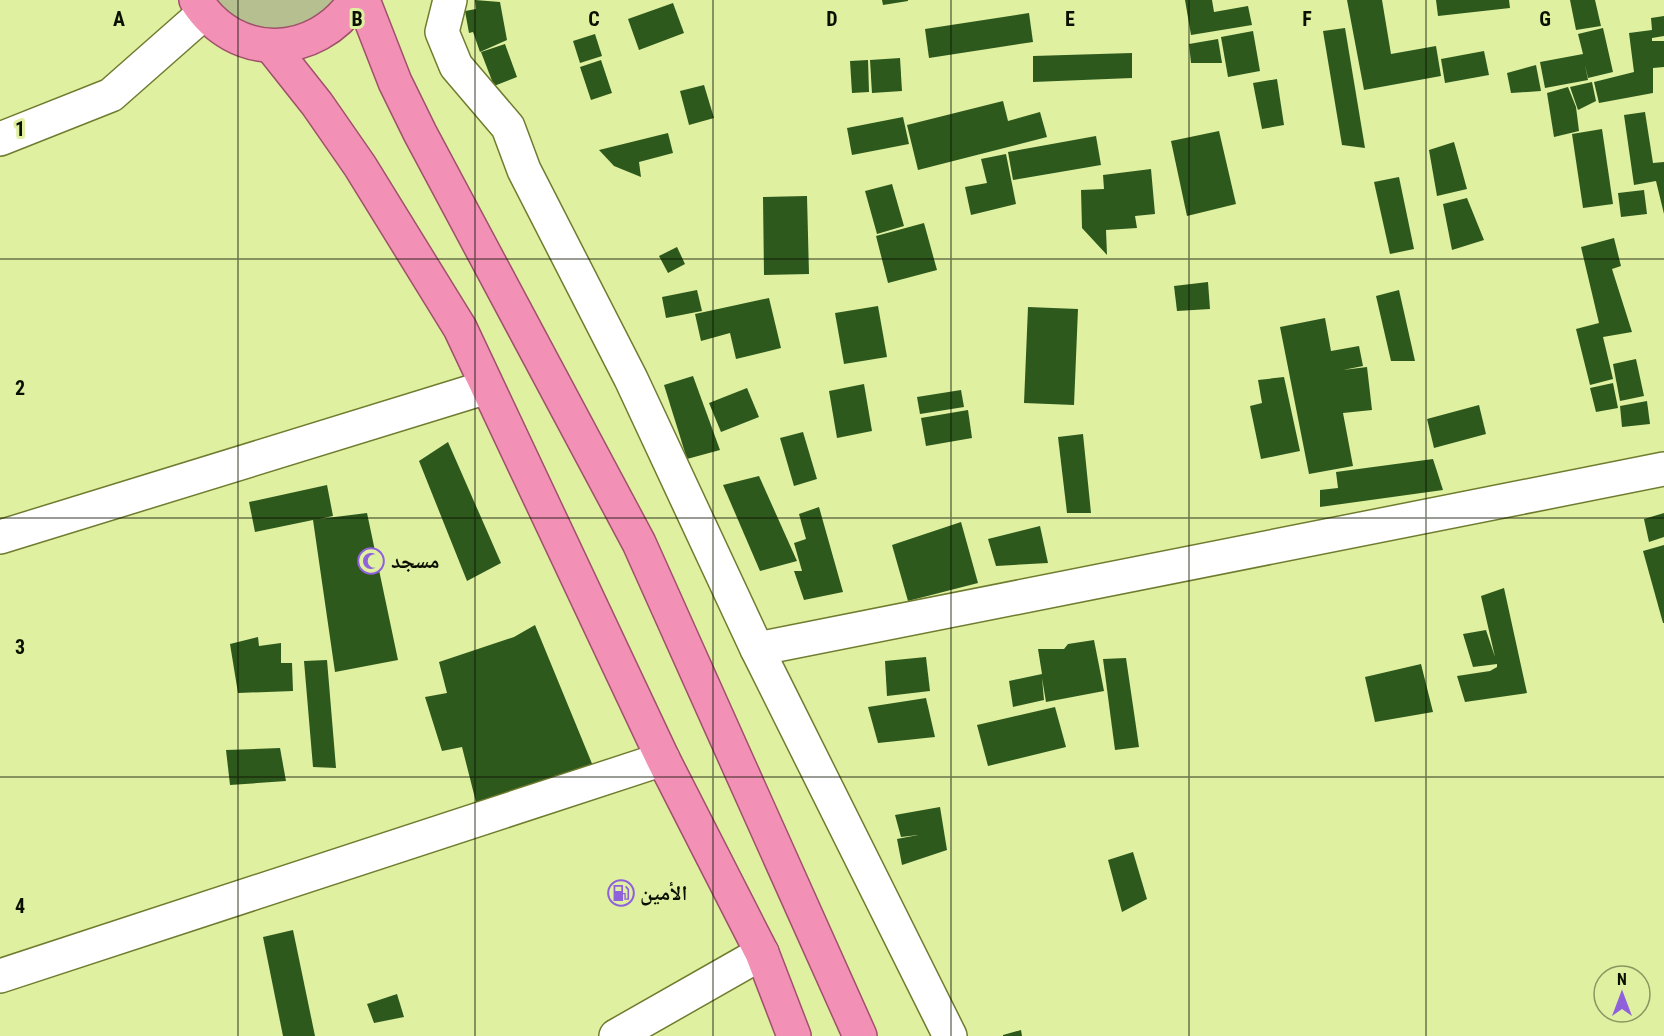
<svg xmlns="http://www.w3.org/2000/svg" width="1664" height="1036" viewBox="0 0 1664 1036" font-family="'Roboto Condensed','Noto Naskh Arabic',sans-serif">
<rect width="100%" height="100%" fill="#dff0a1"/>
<path fill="#b5bf8f" d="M215 0H335C307 38 242 43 215 0Z"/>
<g fill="#2e591d">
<path d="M475 0 500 2 507 40 480 52 473 32 469 33 465 11 476 9Z"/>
<path d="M882 0H908V1L883 5Z"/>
<path d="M1185 0H1212L1214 12 1248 6 1252 25 1191 35Z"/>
<path d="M1347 0H1382L1391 54 1436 46 1441 76 1364 90Z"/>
<path d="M1436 0H1509L1510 8 1438 16Z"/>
<path d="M1570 0H1595L1601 26 1576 30Z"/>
<path d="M673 3 684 33 639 50 628 19Z"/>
<path d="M1029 13 1033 42 929 58 925 29Z"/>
<path d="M1664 16V36L1652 38V41H1664V67L1653 68V93L1599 103 1594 82 1634 72 1629 33 1652 30 1651 18Z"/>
<path d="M1345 28 1365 148 1342 145 1323 31Z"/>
<path d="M1603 28 1613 72 1588 78 1585 65 1588 80 1545 88 1540 62 1583 54 1578 34Z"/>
<path d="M1253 31 1260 71 1228 77 1221 37Z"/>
<path d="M595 34 602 56 580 63 573 41Z"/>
<path d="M1218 39 1222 63H1191L1189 44Z"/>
<path d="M505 44 517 77 494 86 481 52Z"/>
<path d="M1484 51 1489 75 1445 83 1441 59Z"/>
<path d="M1132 53V78L1033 82V56Z"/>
<path d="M900 58 902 91 872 93 870 60Z"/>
<path d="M601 60 612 93 591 100 580 67Z"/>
<path d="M868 60 869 92 852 93 850 61Z"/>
<path d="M1536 65 1541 91 1511 93 1507 73Z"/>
<path d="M1277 79 1284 125 1262 129 1253 83Z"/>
<path d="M1592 82 1596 101 1578 110 1570 87Z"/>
<path d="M704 85 714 118 689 125 680 91Z"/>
<path d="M1568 87 1576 107 1579 131 1554 137 1547 93Z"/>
<path d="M1003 101 1008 121 1040 112 1047 137 918 170 907 125Z"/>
<path d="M1645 112 1653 163 1664 162V214L1656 181 1634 185 1624 115Z"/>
<path d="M903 117 909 144 852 155 847 128Z"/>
<path d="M1602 129 1613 204 1583 208 1572 134Z"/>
<path d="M1219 131 1236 204 1187 216 1171 141Z"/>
<path d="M668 133 673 153 639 162 641 177 614 166 599 150Z"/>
<path d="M1096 136 1101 165 1013 180 1008 152Z"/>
<path d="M1454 142 1467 189 1437 196 1429 150Z"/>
<path d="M1006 154 1016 204 971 215 965 187 987 183 981 159Z"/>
<path d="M1151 169 1155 214 1135 216 1137 228 1106 230 1107 255 1082 228 1081 190 1104 189 1103 175Z"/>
<path d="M1399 177 1414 249 1390 254 1374 182Z"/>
<path d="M892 184 904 226 877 234 865 191Z"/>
<path d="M1644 190 1647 214 1621 217 1618 193Z"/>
<path d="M807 196 809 274 764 275 763 197Z"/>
<path d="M1467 198 1484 240 1452 250 1443 204Z"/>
<path d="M924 223 937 270 888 283 876 236Z"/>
<path d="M1614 238 1621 266 1612 269 1632 332 1603 337 1613 379 1590 385 1576 329 1599 323 1581 247Z"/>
<path d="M677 247 685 264 668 273 659 256Z"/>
<path d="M1208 282 1210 309 1177 311 1174 286Z"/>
<path d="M697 290 702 311 666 318 662 297Z"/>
<path d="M1399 290 1415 361H1391L1376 296Z"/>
<path d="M769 298 781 348 736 359 730 333 701 341 695 314Z"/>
<path d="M878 306 887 357 844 364 835 313Z"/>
<path d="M1028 307 1078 309 1074 405 1024 403Z"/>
<path d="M1325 318 1331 351 1359 346 1363 366 1343 370 1367 367 1372 410 1343 413 1353 466 1309 474 1280 327Z"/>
<path d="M1636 359 1644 396 1620 401 1613 364Z"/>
<path d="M693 376 720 450 687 459 664 385Z"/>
<path d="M1284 377 1300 451 1261 459 1250 406 1262 403 1258 380Z"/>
<path d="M1613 383 1618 408 1596 412 1590 388Z"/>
<path d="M864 384 872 431 837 438 829 391Z"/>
<path d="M747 388 759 417 721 432 709 403Z"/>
<path d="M961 390 964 407 920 414 917 397Z"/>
<path d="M1647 401 1650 424 1622 427 1620 406Z"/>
<path d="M1479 405 1486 434 1434 448 1427 419Z"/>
<path d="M968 410 972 438 926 446 921 418Z"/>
<path d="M803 432 817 479 794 486 780 438Z"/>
<path d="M1083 434 1091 513H1067L1058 437Z"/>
<path d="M448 442 501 563 467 581 419 461Z"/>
<path d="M1433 459 1443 490 1320 507V490L1338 488 1336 472Z"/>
<path d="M759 476 797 561 760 571 723 485Z"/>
<path d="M327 485 333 516 319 519 367 513 398 660 335 672 313 520 255 532 249 502Z"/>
<path d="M819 507 843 592 804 600 794 571H802L794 543 806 539 799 514Z"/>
<path d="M1664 513V537L1649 542 1644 519Z"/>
<path d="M961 522 978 583 908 601 892 545Z"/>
<path d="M1040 526 1048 563 996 566 988 539Z"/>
<path d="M1664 545V623H1663L1643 551Z"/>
<path d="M1504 588 1527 693 1465 702 1457 676 1490 671 1497 667V664L1473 667 1463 634 1486 630 1495 657 1481 596Z"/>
<path d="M535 625 593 766 478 810 462 747 442 751 425 697 447 693 439 662 514 637Z"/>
<path d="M258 637 259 646 281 643V663H292L293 691 238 693 230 644Z"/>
<path d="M1094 640 1104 691 1046 702 1042 678 1044 700 1013 707 1009 681 1042 674 1038 649H1064L1068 644Z"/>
<path d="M926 657 930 691 887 696 885 661Z"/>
<path d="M1126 658 1139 747 1115 750 1103 659Z"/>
<path d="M327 660 336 768 313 767 304 661Z"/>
<path d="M1421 664 1433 712 1375 722 1365 677Z"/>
<path d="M926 698 935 737 878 743 868 707Z"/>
<path d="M1055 707 1066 747 988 766 977 725Z"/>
<path d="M280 748 286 781 230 785 226 750Z"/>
<path d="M940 807 947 850 902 865 897 839 918 835 901 837 895 815Z"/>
<path d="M1133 852 1147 899 1122 912 1108 860Z"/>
<path d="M293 930 315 1036H283L263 937Z"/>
<path d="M397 994 404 1017 374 1023 367 1004Z"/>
<path d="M1021 1030 1022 1036H1003V1035Z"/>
</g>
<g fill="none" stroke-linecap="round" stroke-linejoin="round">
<g stroke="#6f7c2f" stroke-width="36">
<g id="minor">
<path d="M450 0 442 32 456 66 508 127 524 170 631 379 757 649 950 1036"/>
<path d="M0 139 111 95 204 13"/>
<path d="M0 537 487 387"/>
<path d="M757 649 1664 469"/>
<path d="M0 976 663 759"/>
<path d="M616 1036 762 953"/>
</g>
</g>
<g stroke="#9f516a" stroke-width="36">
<g id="trunk">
<path d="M196 0C235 62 316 59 355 0"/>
<path d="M363 0 395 82 420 133 639 543 860 1036"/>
<path d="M271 46 317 104 360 166 460 328 663 759 762 953 794 1036"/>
</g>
</g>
<use href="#minor" stroke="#fff" stroke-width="33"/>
<use href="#trunk" stroke="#f290b6" stroke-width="33"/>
</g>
<path fill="none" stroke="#0b0f00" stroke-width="1.5" stroke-opacity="0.55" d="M238 0V1036M475 0V1036M713 0V1036M951 0V1036M1189 0V1036M1426 0V1036M0 259H1664M0 518H1664M0 777H1664"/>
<defs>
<g id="mosque-ring" transform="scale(1.35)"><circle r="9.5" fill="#dff0a1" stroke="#8f61da" stroke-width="1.5"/><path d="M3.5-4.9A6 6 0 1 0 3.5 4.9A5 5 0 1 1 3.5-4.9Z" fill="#8f61da"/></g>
<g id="fuel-ring" transform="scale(1.35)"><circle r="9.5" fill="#dff0a1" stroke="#8f61da" stroke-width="1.5"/><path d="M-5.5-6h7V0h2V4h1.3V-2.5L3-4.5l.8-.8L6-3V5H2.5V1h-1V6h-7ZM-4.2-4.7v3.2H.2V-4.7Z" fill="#8f61da"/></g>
</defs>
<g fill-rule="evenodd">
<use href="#mosque-ring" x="371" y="561"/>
<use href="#fuel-ring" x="621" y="893"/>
</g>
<g text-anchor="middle" stroke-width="6" stroke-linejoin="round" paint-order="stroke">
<g font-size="21" font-weight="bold" fill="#0b0f00" stroke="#dff0a1" text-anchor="start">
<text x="391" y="568">مسجد</text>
<text x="640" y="900">الأمين</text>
</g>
</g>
<g font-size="20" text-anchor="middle" font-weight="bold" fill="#0b0f00" stroke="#dff0a1" stroke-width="6" stroke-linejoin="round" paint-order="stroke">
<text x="119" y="26">A</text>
<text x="357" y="26">B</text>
<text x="594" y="26">C</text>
<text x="832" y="26">D</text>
<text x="1070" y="26">E</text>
<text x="1307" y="26">F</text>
<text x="1545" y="26">G</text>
<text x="20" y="136">1</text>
<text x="20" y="395">2</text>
<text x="20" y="654">3</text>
<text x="20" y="913">4</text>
</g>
<g transform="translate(1622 994)"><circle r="28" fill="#dff0a1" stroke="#8a9661" stroke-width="1.5"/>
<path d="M0-4.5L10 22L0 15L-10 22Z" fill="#8f61da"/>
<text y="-9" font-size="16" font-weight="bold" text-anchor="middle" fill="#0b0f00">N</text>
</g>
</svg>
